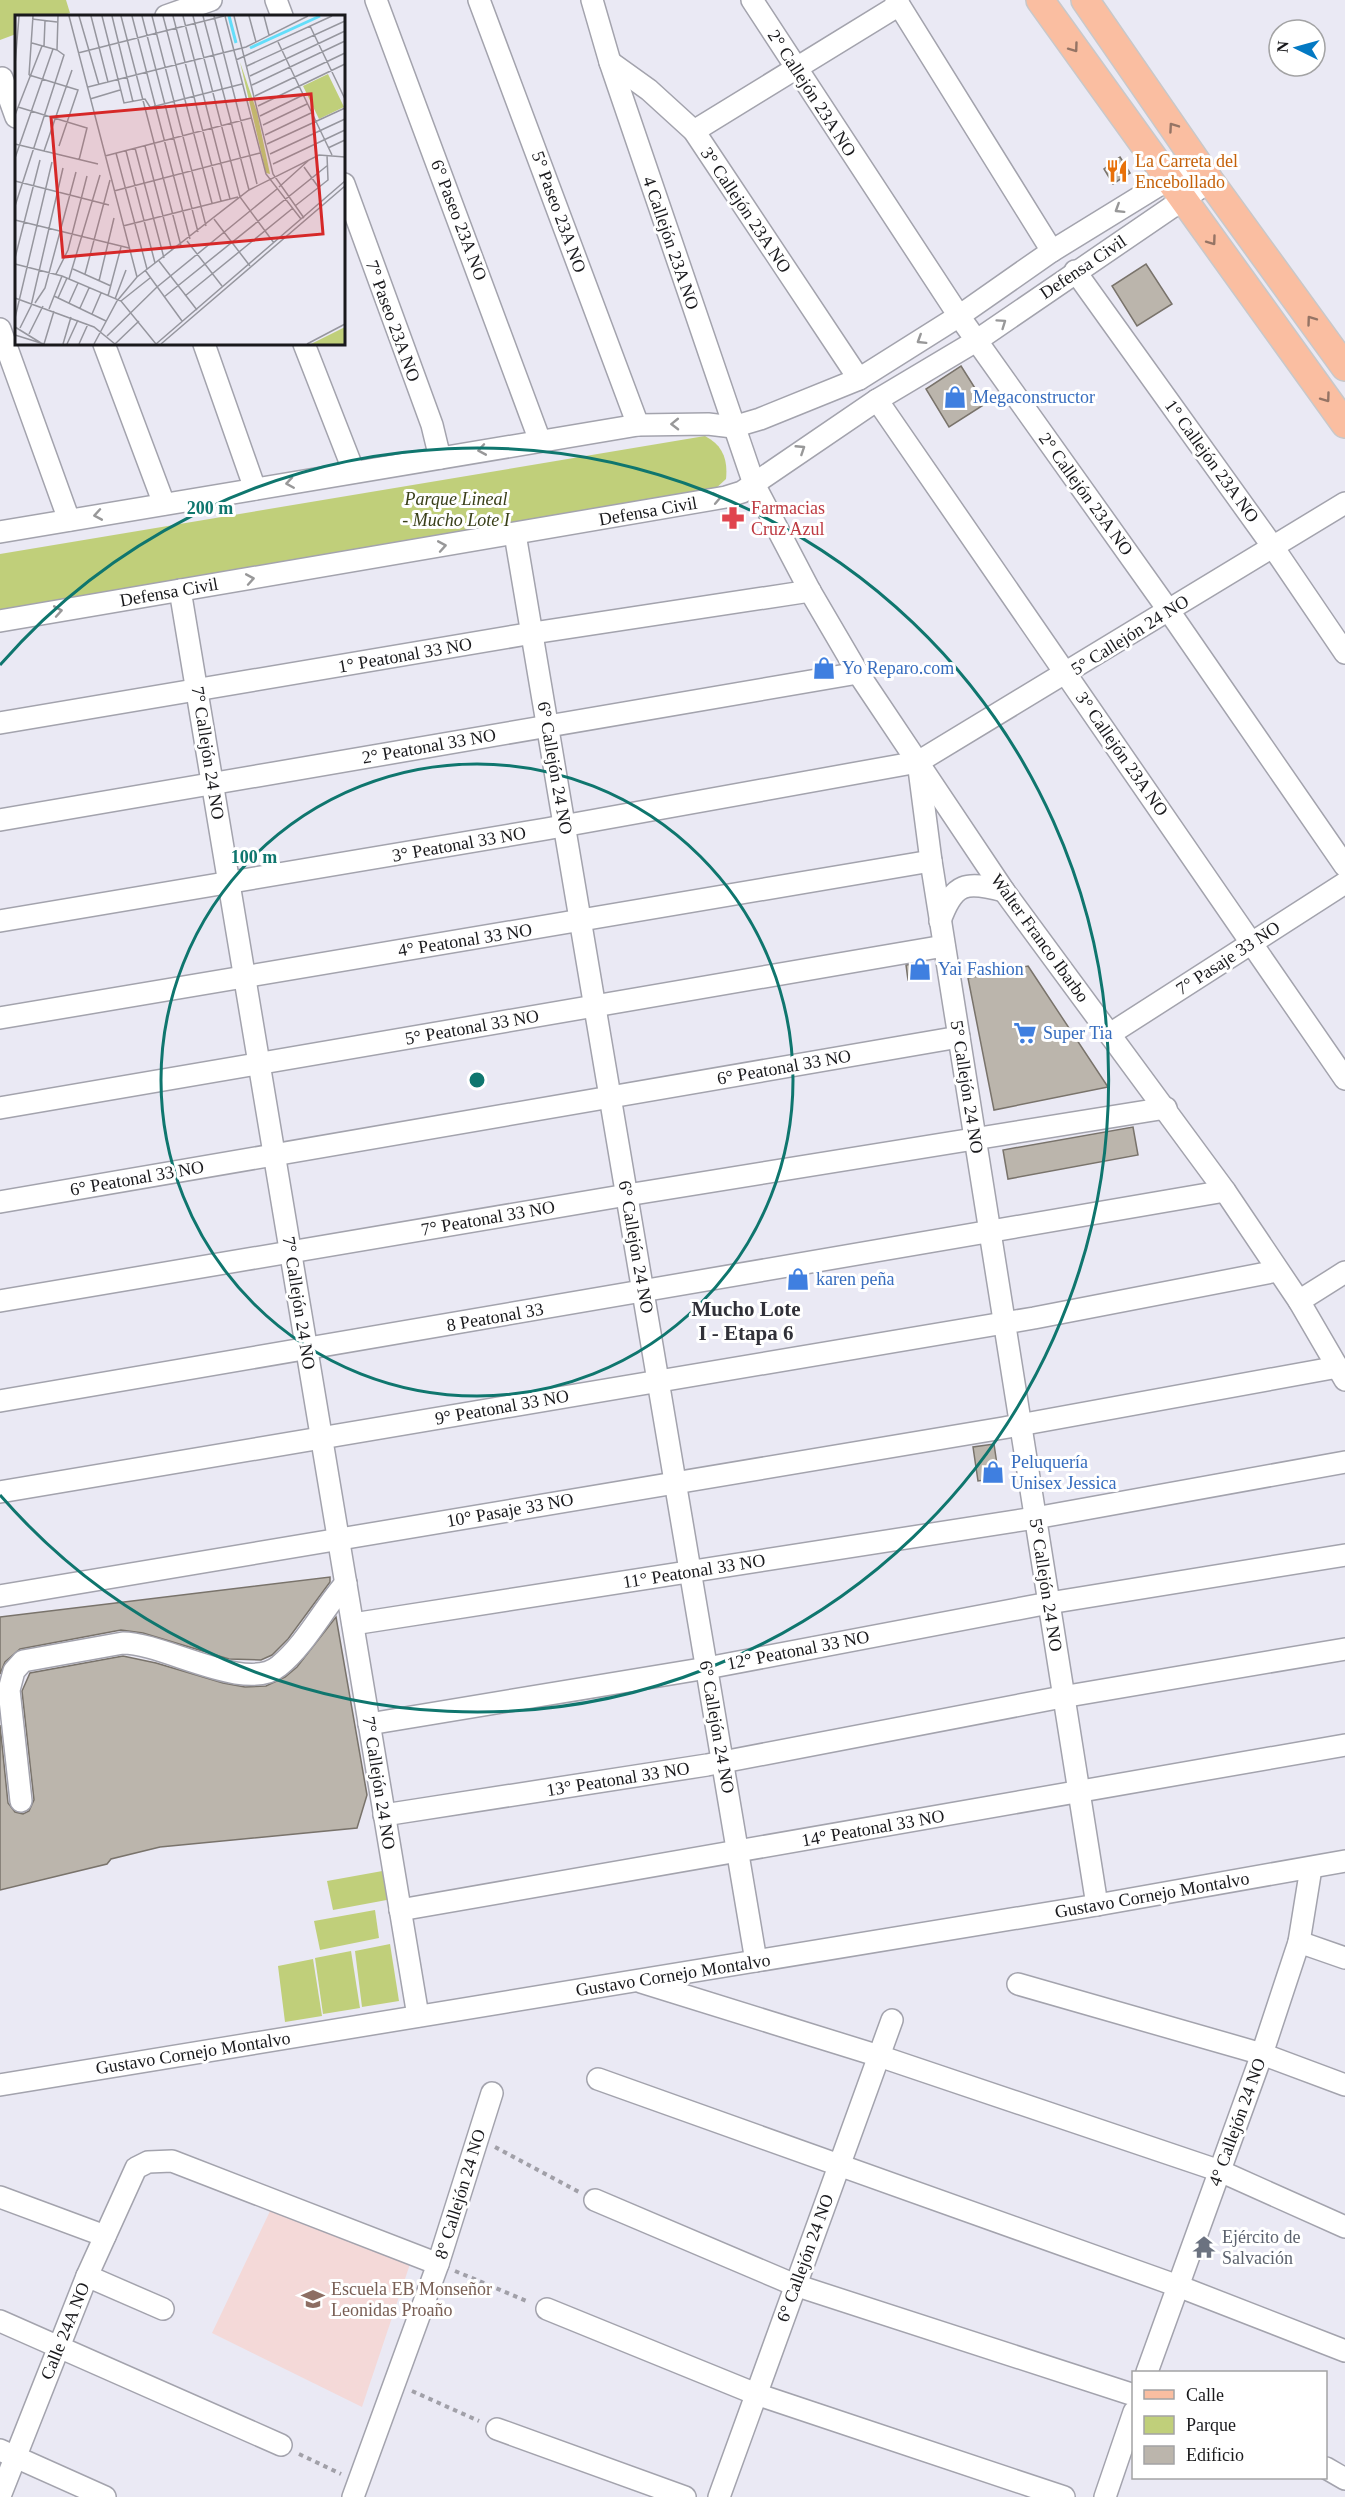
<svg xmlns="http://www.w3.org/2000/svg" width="1345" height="2497" viewBox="0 0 1345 2497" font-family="Georgia,serif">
<rect width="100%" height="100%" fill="#eae9f4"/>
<path fill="#f4d9d8" d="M272 2207 410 2264 362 2407 212 2333Z"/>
<g fill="#c0cf7a">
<path d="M0 0H66L70 13 61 16H16V34L0 40Z"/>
<path d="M705 436C723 445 728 460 726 479L713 491 0 614V554Z"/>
<path d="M388 1870 392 1899 333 1910 327 1881Z"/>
<path d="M375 1910 379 1938 320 1950 314 1921Z"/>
<path d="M390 1944 399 2001 362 2007 355 1951Z"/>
<path d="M351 1951 360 2008 323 2014 315 1958Z"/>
<path d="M313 1959 322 2016 285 2022 278 1966Z"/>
</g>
<g fill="#bbb5ac" stroke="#79736b" stroke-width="1.5">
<path d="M1120 157 1130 173 1113 184 1104 169Z"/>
<path d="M1146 264 1172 304 1137 326 1112 286Z"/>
<path d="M961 366 985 404 949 427 926 389Z"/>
<path d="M925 962 927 978 908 980 906 965Z"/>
<path d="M1028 966 1108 1087 994 1110 968 978Z"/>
<path d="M1133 1127 1138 1155 1008 1179 1003 1150Z"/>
<path d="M994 1444 999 1478 978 1481 973 1447Z"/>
<path d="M330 1577V1582L288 1639 272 1655 261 1660 229 1659 143 1633 121 1630 20 1649 5 1662 0 1674V1617Z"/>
<path d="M336 1617 367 1795 357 1828 160 1847 111 1859 107 1864 0 1890V1725L8 1803 15 1812 23 1814 29 1811 34 1800 22 1691 30 1673 123 1656 156 1663 223 1683 245 1687 266 1686 285 1677 297 1667Z"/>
</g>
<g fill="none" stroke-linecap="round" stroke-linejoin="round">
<g stroke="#a3a3ad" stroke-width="24">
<g id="minor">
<path d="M276 0 282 16"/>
<path d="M376 0 540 441"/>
<path d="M479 0 638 425"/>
<path d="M592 0 610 62 754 484 810 591 858 673 1004 891 1225 1191 1299 1301 1345 1380"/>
<path d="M752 0 959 316 1169 611 1345 866"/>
<path d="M896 0 1052 251"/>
<path d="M166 16 211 0"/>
<path d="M610 62 649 90 694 131 859 379"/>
<path d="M2 78 16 117"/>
<path d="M694 131 899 5"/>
<path d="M344 184 432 425 440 458"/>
<path d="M1075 271 1273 547 1345 653"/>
<path d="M0 329 69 520"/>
<path d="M104 344 164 504"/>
<path d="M204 344 255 489"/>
<path d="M304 344 354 472"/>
<path d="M877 400 1345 1079"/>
<path d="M0 532 638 425 708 424 733 427 760 419 859 379 959 316 1052 251 1169 179 1196 159"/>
<path d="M515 534 756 1961"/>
<path d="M180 590 418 2016"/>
<path d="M0 621 726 497 742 492 877 400 976 341 1210 181"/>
<path d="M0 723 533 633 810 591"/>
<path d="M919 769 931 861 1097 1905"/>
<path d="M0 820 858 673"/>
<path d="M0 921 546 829 918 762 1345 503"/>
<path d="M940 921C954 882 966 881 1004 891"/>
<path d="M0 1018 931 861"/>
<path d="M1110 1034 1345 883"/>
<path d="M0 1108 944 946"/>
<path d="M0 1202 959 1037"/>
<path d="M0 1301 627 1195 1166 1108"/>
<path d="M1299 1301 1345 1272"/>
<path d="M0 1401 1225 1191"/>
<path d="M0 1492 1034 1318 1277 1271"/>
<path d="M0 1596 1003 1428 1338 1367"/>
<path d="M353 1624 1035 1518 1345 1462"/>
<path d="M369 1724 707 1668 1049 1603 1345 1555"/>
<path d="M21 1801 9 1690 14 1671 23 1661 123 1643C164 1643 246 1694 279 1666 306 1644 323 1609 346 1583"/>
<path d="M384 1815 707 1765 1062 1697 1345 1649"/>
<path d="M400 1910 1345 1745"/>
<path d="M1299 1942 1345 1958"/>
<path d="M641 1982 879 2056 1220 2171 1345 2227"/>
<path d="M1018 1984 1262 2054 1345 2085"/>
<path d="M598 2079 1178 2286 1345 2351"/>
<path d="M0 2085 1097 1905 1345 1861"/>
<path d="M0 2197 105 2236"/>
<path d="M595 2200 795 2285 1134 2395"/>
<path d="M87 2276 163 2309"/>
<path d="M547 2309 756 2394 1064 2497"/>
<path d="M0 2321 281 2445"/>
<path d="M1147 2372 1262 2054 1299 1942 1311 1868"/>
<path d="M497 2429 685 2497"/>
<path d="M0 2450 105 2497"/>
<path d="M1326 2468 1345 2479"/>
<path d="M0 2496 87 2276 136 2168 148 2162 172 2161 438 2264"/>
<path d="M353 2497 438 2264 492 2093"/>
<path d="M719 2497 892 2020"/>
<path d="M1105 2497 1134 2412"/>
</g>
</g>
<g stroke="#c8c8c9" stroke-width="30">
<g id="major">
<path d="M1040 0 1345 424"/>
<path d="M1085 0 1210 181 1345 367"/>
</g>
</g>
<g stroke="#a1a0a8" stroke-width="4" stroke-dasharray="4.5 4.5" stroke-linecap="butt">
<path d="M495 2147 579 2192"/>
<path d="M455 2271 529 2302"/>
<path d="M412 2391 479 2421"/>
<path d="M299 2454 341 2474"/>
</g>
<use href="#minor" stroke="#fff" stroke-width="21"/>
<use href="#major" stroke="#fabea1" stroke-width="27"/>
</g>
<defs><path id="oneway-chevron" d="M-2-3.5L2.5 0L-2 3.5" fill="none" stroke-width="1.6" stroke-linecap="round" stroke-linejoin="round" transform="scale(1.5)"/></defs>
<g stroke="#957465">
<use href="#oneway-chevron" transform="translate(1074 48) rotate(54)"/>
<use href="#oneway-chevron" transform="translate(1173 127) rotate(-125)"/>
<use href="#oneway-chevron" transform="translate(1212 241) rotate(54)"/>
<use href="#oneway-chevron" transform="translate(1311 320) rotate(-126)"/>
<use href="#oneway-chevron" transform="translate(1326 398) rotate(54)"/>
</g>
<g stroke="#989899">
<use href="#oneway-chevron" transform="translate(1119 209) rotate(148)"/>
<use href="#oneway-chevron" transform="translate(1002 323) rotate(-35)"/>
<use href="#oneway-chevron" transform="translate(921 340) rotate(148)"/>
<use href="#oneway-chevron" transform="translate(675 424) rotate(179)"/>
<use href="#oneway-chevron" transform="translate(801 449) rotate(-33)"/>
<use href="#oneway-chevron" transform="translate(482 450) rotate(170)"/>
<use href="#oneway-chevron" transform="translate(290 483) rotate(171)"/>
<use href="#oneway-chevron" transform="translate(717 498) rotate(-11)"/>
<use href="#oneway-chevron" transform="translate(98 515) rotate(170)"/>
<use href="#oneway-chevron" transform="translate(442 546) rotate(-10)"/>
<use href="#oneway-chevron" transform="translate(250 579) rotate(-10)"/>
<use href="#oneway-chevron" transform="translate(58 611) rotate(-10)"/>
</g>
<g fill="none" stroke="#0f766e" stroke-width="3">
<circle cx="477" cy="1080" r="316"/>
<path d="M0 665A632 632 0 1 1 0 1495"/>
</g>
<defs>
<g id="restaurant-bare" transform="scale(1.8)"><path d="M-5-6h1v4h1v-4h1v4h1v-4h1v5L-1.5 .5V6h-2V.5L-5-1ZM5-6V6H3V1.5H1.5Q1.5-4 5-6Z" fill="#e8710a" stroke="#fff" stroke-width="2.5" paint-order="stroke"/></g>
<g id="shop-bare" transform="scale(1.8)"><path d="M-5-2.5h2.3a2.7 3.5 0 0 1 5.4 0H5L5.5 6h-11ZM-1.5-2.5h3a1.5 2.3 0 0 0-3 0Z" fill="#3f7fe0" stroke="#fff" stroke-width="2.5" paint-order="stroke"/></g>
<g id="pharmacy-bare" transform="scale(1.8)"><path d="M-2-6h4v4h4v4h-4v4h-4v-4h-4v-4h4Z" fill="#e0444e" stroke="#fff" stroke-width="2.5" paint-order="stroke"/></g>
<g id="supermarket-bare" transform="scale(1.8)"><path d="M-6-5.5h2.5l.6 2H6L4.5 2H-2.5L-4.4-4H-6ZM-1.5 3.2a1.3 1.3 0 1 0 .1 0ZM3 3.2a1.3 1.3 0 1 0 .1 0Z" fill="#3f7fe0" stroke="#fff" stroke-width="2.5" paint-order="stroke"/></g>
<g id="temple-bare" transform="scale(1.8)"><path d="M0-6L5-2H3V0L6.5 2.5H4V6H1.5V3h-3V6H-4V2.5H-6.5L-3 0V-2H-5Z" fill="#6b7280" stroke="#fff" stroke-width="2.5" paint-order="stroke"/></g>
<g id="school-bare" transform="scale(1.8)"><path d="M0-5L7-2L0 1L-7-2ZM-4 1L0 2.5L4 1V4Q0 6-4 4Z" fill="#8d6e63" stroke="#fff" stroke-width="2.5" paint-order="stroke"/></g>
</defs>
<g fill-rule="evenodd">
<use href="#restaurant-bare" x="1117" y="171"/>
<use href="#shop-bare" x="955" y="397"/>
<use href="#pharmacy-bare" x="733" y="518"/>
<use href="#shop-bare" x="824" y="668"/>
<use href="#shop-bare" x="920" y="969"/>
<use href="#supermarket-bare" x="1025" y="1033"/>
<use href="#shop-bare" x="798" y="1279"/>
<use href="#shop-bare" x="993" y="1472"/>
<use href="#temple-bare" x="1204" y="2247"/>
<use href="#school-bare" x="313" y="2299"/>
</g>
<g text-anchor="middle" stroke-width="6" stroke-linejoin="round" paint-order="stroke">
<g font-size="18" fill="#19191c" stroke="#fff">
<text transform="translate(812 93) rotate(57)" y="6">2° Callejón 23A NO</text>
<text transform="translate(746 210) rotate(56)" y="6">3° Callejón 23A NO</text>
<text transform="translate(559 212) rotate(70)" y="6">5° Paseo 23A NO</text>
<text transform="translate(459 220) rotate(69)" y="6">6° Paseo 23A NO</text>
<text transform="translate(671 243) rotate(71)" y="6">4 Callejón 23A NO</text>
<text transform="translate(1083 267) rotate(-34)" y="6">Defensa Civil</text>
<text transform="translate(393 321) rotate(70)" y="6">7° Paseo 23A NO</text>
<text transform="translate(1212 461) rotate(54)" y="6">1° Callejón 23A NO</text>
<text transform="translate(1086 494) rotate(54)" y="6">2° Callejón 23A NO</text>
<text transform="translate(648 511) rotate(-10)" y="6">Defensa Civil</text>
<text transform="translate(169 592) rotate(-10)" y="6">Defensa Civil</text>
<text transform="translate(1130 635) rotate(-32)" y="6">5° Callejón 24 NO</text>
<text transform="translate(405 655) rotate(-10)" y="6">1° Peatonal 33 NO</text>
<text transform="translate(429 746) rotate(-10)" y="6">2° Peatonal 33 NO</text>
<text transform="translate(208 753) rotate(81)" y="6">7° Callejón 24 NO</text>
<text transform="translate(1122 754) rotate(55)" y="6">3° Callejón 23A NO</text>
<text transform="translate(555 768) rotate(80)" y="6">6° Callejón 24 NO</text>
<text transform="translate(459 844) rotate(-10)" y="6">3° Peatonal 33 NO</text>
<text transform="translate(1040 938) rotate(54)" y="6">Walter Franco Ibarbo</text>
<text transform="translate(465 940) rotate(-9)" y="6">4° Peatonal 33 NO</text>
<text transform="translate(1228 958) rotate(-33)" y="6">7° Pasaje 33 NO</text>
<text transform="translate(472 1027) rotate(-10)" y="6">5° Peatonal 33 NO</text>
<text transform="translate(784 1067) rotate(-10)" y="6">6° Peatonal 33 NO</text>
<text transform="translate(967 1087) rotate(81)" y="6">5° Callejón 24 NO</text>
<text transform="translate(137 1178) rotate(-10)" y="6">6° Peatonal 33 NO</text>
<text transform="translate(488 1218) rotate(-10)" y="6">7° Peatonal 33 NO</text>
<text transform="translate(636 1247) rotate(80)" y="6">6° Callejón 24 NO</text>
<text transform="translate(299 1303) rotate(81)" y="6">7° Callejón 24 NO</text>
<text transform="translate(495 1317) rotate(-10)" y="6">8 Peatonal 33</text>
<text transform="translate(502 1407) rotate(-10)" y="6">9° Peatonal 33 NO</text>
<text transform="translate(510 1510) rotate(-10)" y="6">10° Pasaje 33 NO</text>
<text transform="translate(694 1571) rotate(-9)" y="6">11° Peatonal 33 NO</text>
<text transform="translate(1046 1585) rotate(81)" y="6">5° Callejón 24 NO</text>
<text transform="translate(798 1650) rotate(-11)" y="6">12° Peatonal 33 NO</text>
<text transform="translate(717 1727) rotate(80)" y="6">6° Callejón 24 NO</text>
<text transform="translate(618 1779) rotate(-9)" y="6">13° Peatonal 33 NO</text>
<text transform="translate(379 1783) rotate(81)" y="6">7° Callejón 24 NO</text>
<text transform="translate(873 1828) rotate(-10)" y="6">14° Peatonal 33 NO</text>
<text transform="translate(1152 1895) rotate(-10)" y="6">Gustavo Cornejo Montalvo</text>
<text transform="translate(673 1975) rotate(-9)" y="6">Gustavo Cornejo Montalvo</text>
<text transform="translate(193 2053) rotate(-9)" y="6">Gustavo Cornejo Montalvo</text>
<text transform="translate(1237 2122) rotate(-70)" y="6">4° Callejón 24 NO</text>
<text transform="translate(460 2194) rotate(-73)" y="6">8° Callejón 24 NO</text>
<text transform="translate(805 2258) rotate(-70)" y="6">6° Callejón 24 NO</text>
<text transform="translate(65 2331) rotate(-68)" y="6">Calle 24A NO</text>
</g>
<g font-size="18" fill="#c56008" stroke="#fff" text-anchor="start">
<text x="1135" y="167">La Carreta del<tspan x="1135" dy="21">Encebollado</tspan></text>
</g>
<g font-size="18" fill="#366cbe" stroke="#fff" text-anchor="start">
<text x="973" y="403">Megaconstructor</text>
<text x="842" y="674">Yo Reparo.com</text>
<text x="938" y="975">Yai Fashion</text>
<text x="1043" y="1039">Super Tia</text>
<text x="816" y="1285">karen peña</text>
<text x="1011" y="1468">Peluquería<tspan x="1011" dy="21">Unisex Jessica</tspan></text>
</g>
<g font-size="18" font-style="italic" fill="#393f19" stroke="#fff">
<text x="456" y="505">Parque Lineal<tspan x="456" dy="21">- Mucho Lote I</tspan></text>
</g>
<g font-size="18" fill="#be3a42" stroke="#fff" text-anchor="start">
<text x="751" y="514">Farmacias<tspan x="751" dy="21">Cruz Azul</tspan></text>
</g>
<g font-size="18" fill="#5b616d" stroke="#fff" text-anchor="start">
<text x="1222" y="2243">Ejército de<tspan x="1222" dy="21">Salvación</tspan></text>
</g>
<g font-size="18" fill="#785e54" stroke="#fff" text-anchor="start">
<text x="331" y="2295">Escuela EB Monseñor<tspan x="331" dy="21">Leonidas Proaño</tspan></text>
</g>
<g font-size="21" font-weight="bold" fill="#303038" stroke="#fff">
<text x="746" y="1316">Mucho Lote<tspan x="746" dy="24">I - Etapa 6</tspan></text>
</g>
</g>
<g transform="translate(15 15)">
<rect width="330" height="330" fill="#eae9f4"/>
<path d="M225 47 242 97 255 159 251 158ZM313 59 329 92 304 104 288 71ZM330 312V329H296Z" fill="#c0cf7a"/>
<path fill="none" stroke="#63defa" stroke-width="3" d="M214 1 221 28M235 33 305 1"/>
<path fill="none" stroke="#96969e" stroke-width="1.5" d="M54 1 122 262M64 1 84 70M76 1 93 67M87 1 109 88 130 84 135 92M97 1 118 87M106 1 166 231M117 1 175 224M127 1 183 217M137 1 191 211M148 1 197 188M158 1 206 186M168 1 215 184M178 1 225 182 259 228M188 1 234 175M199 1 242 169M210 1 251 159 286 204M219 1 258 159 289 203M234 1 241 27M249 1 254 20M17 4 42 7M295 11 330 84M263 27 317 140M17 28 42 35 43 1M29 31 30 6M63 38 209 1M221 45 317 1M0 50 4 1M232 51 330 6M14 60 63 75 44 131M14 60 18 1M235 61 330 16M237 70 330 26M73 72 231 32 293 1M240 81 330 38M75 84 105 75M243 91 330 49M3 92 72 113 64 145M133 93 227 69M0 100 27 31M245 101 288 80M248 110 292 89M250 120 296 98M0 129 83 149M252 129 330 93M130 131 157 236M120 133 149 243M313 133 330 125M29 136 57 55M111 136 140 248M101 138 132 254M255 139 330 104M90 141 236 103M0 143 38 34M258 149 330 115M289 152 304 173M0 166 94 190M264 172 294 145M99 176 245 138M0 191 49 40 42 35M280 191 313 165 312 140M199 204 235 251M0 205 114 233M108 211 223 182M172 226 207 271M0 243 25 145M144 246 182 295M0 249 47 261 106 286 141 329M58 254 96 271M130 255 167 306M41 259 53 235 72 161M70 259 95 165M54 264 85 160M84 266 99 203M39 281 91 306M93 281 106 232M170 281 278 193M149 282 313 150M0 283 79 312 100 329M43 283 52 263M100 284 111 255M106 286 135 263M20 288 30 273 61 157M54 288 63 268M65 293 74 273M34 294 47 261M77 299 86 278M0 303 37 147M0 312 26 328M5 313 16 291 48 153M14 319 28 291M0 320 29 329 39 296M92 321 142 272 262 174M48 329 56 302M52 329 63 305M64 329 73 309M79 329 102 286 122 262 234 175 304 140 330 142M100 329 124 306M141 329 330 166M146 329 330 171M292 329 330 309"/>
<path fill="#d62828" fill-opacity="0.15" stroke="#d62828" stroke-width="3" d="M296 79 308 219 48 242 36 102Z"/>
<rect width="330" height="330" fill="none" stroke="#19191c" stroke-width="3"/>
</g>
<circle cx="477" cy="1080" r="9" fill="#0f766e" stroke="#fff" stroke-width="3"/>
<g font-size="18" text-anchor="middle" font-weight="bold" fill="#0f766e" stroke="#fff" stroke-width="6" stroke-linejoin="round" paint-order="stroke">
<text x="210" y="514">200 m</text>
<text x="254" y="863">100 m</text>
</g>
<rect x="1132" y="2371" width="195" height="108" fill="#ffffff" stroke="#a3a3a4" stroke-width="1.5"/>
<rect x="1144" y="2390" width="30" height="9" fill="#fabea1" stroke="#a3a3a4" stroke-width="1.5"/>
<text x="1186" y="2401" font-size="18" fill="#19191c">Calle</text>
<rect x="1144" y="2416" width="30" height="18" fill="#c0cf7a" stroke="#a3a3a4" stroke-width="1.5"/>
<text x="1186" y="2431" font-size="18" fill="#19191c">Parque</text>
<rect x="1144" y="2446" width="30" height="18" fill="#bbb5ac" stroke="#a3a3a4" stroke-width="1.5"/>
<text x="1186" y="2461" font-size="18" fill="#19191c">Edificio</text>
<g transform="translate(1297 48) rotate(275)"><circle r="28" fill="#ffffff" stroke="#a3a3a4" stroke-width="1.5"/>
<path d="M0-4.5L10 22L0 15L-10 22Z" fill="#0379c3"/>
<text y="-9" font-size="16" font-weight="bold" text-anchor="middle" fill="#19191c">N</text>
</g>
</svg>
